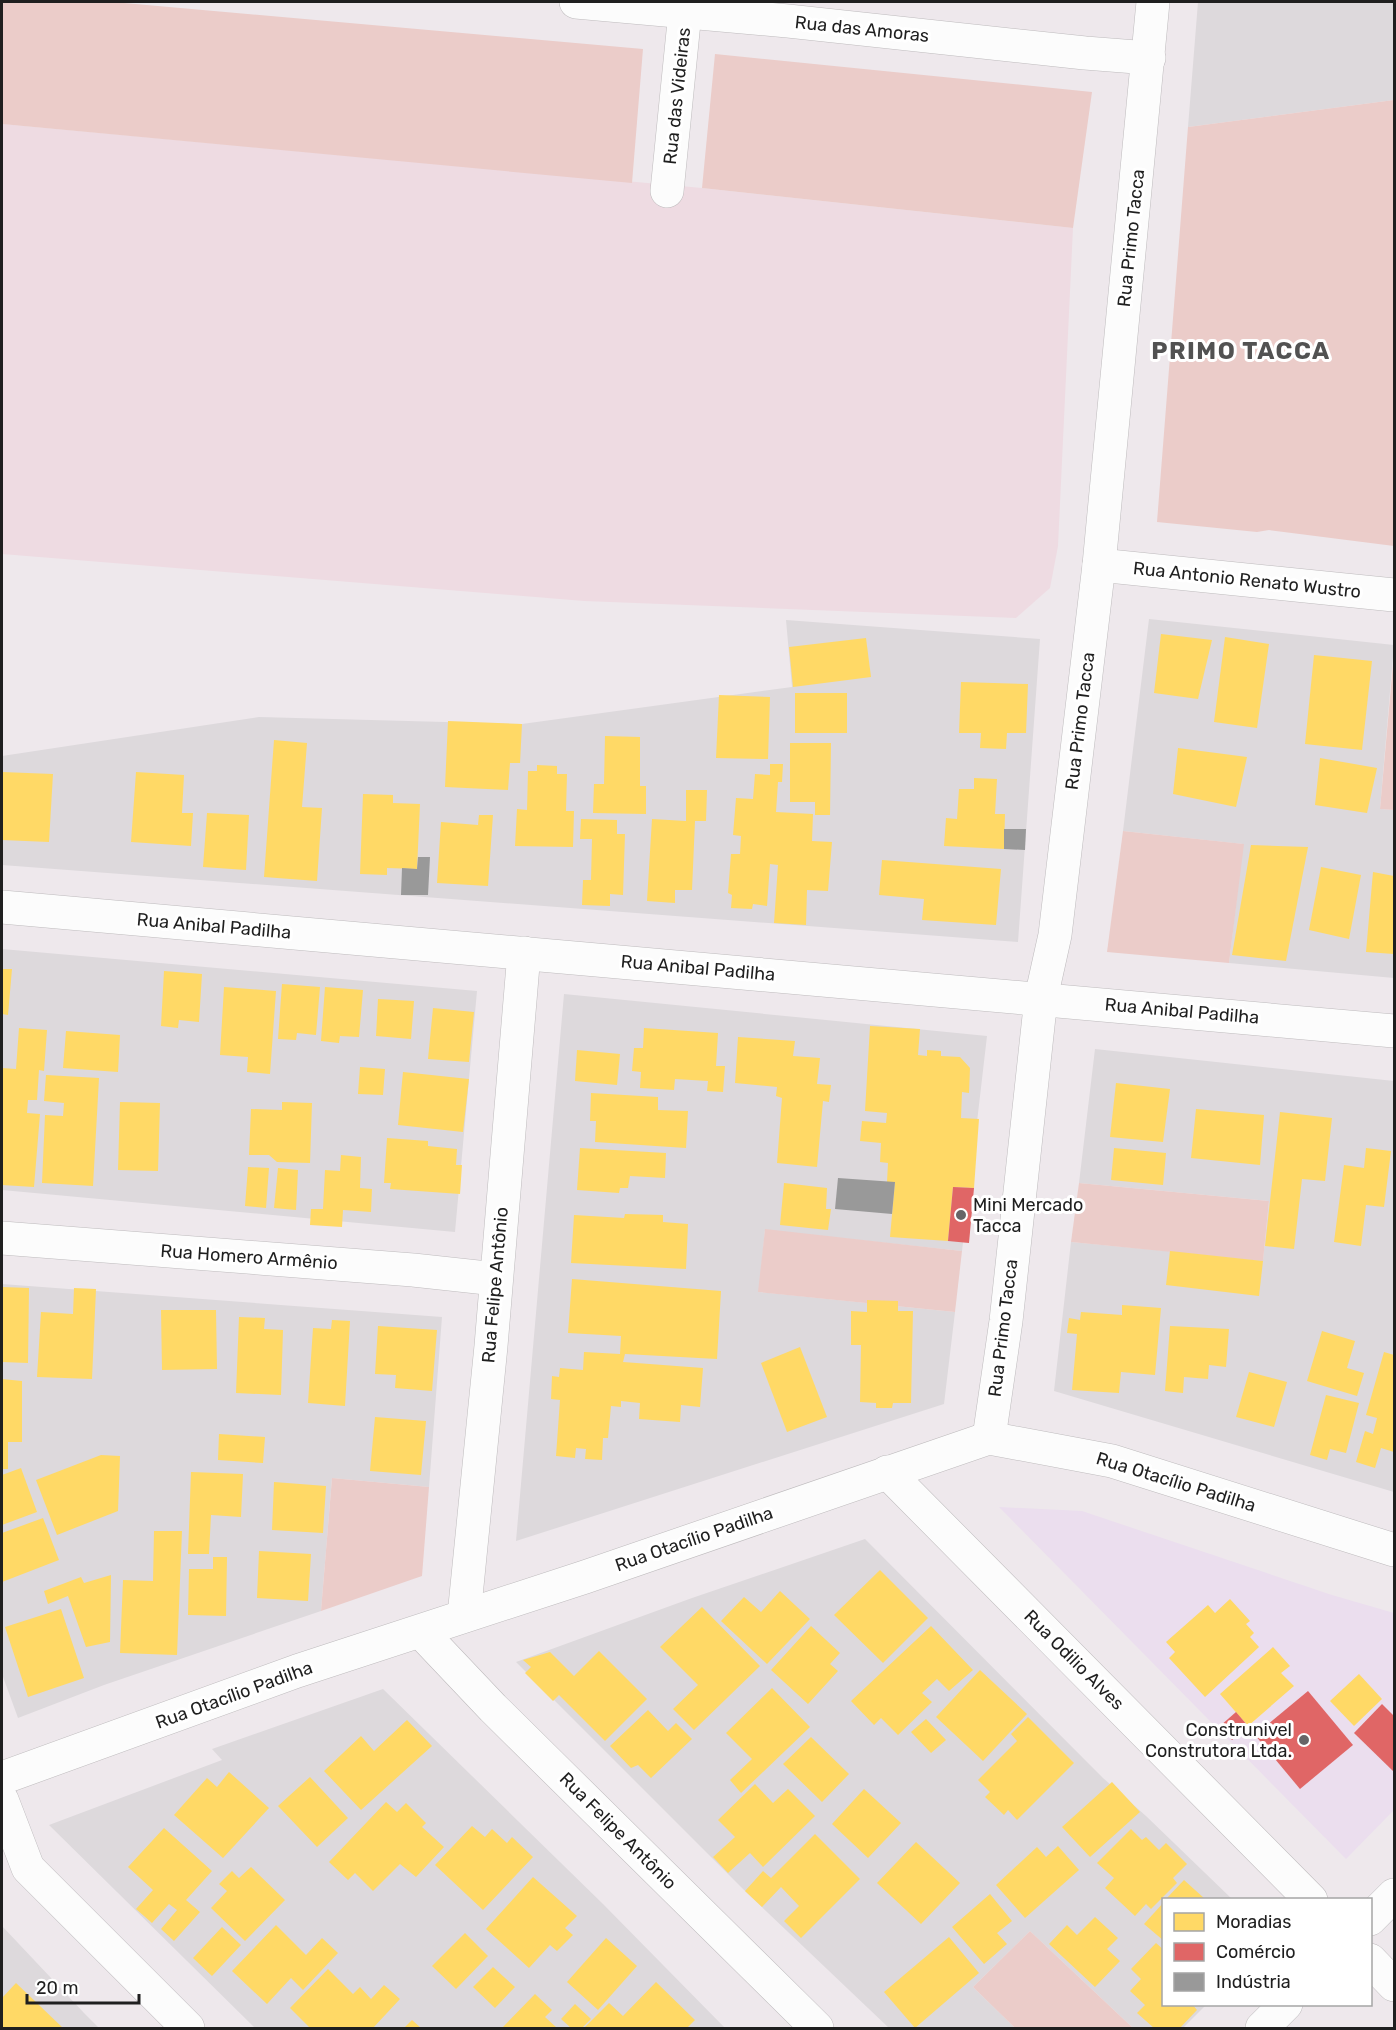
<svg xmlns="http://www.w3.org/2000/svg" width="1396" height="2030" viewBox="0 0 1396 2030" font-family="Rubik,sans-serif">
<rect width="100%" height="100%" fill="#eee8ec"/>
<g fill="#ddd9dc">
<path d="M1198 2H1394V100L1188 127Z"/>
<path d="M1149 619 1394 645 1380 809 1394 810V978L1229 963 1243 844 1123 831Z"/>
<path d="M786 620 1040 639 1018 942 2 865V756L259 717 522 724 792 687Z"/>
<path d="M2 949 477 991 455 1232 2 1190Z"/>
<path d="M564 994 987 1036 962 1251 765 1230 759 1292 955 1312 944 1404 516 1541Z"/>
<path d="M1095 1049 1394 1081V1492L1054 1391 1071 1242 1263 1260 1269 1201 1079 1183Z"/>
<path d="M2 1284 442 1317 429 1487 332 1478 321 1611 104 1685 18 1718 2 1674Z"/>
<path d="M865 1539 1103 1778 1146 1816 1232 1899 1164 1900V2004L1206 2005 1183 2028H1133L1030 1931 973 1987 1015 2028H889L745 1891 516 1662 692 1598Z"/>
<path d="M383 1689 603 1904 725 2028H255L49 1825 222 1760 212 1749Z"/>
<path d="M2 1926 84 2013 99 2028H2Z"/>
</g>
<path fill="#ebdeee" d="M999 1507 1082 1511 1332 1595 1394 1613V1810L1346 1859Z"/>
<path fill="#eedbe2" d="M2 124 702 188 1073 228 1058 546 1050 588 1016 618 584 601 2 554Z"/>
<g fill="#ebccc9">
<path d="M2 2H113L643 49 632 183 2 124Z"/>
<path d="M715 54 1092 92 1073 228 702 188Z"/>
<path d="M1394 100V546L1269 530 1257 532 1157 522 1188 127Z"/>
<path d="M1394 653V810L1380 809Z"/>
<path d="M1123 831 1244 844 1229 963 1107 952Z"/>
<path d="M1079 1183 1269 1201 1263 1261 1071 1242Z"/>
<path d="M765 1229 962 1251 955 1312 758 1292Z"/>
<path d="M332 1478 429 1487 422 1576 321 1611Z"/>
<path d="M1030 1931 1133 2028H1015L973 1987Z"/>
</g>
<g fill="#ffd966">
<path d="M1161 634 1212 640 1198 699 1154 693Z"/>
<path d="M1225 637 1269 644 1257 728 1214 722Z"/>
<path d="M866 638 871 677 793 687 789 647Z"/>
<path d="M1314 655 1372 661 1362 750 1305 744Z"/>
<path d="M961 682 1028 684 1026 733H1007L1006 749 980 748 981 733H959Z"/>
<rect x="795" y="693" width="52" height="40"/>
<path d="M719 695 770 697 768 759 716 758Z"/>
<path d="M448 721 522 724 520 763H510L508 790 445 787Z"/>
<path d="M605 736 640 737V786H646V814L593 813 594 784H604Z"/>
<path d="M274 740 307 743 302 807 322 808 317 881 264 877Z"/>
<path d="M790 743H831L830 815H815V802H790Z"/>
<path d="M1178 748 1247 757 1236 807 1173 794Z"/>
<path d="M1320 758 1377 768 1367 813 1315 805Z"/>
<path d="M770 764H783L782 782H778L776 812 813 814 812 841 832 842 828 891 807 890 806 925 774 923 778 865 770 864 767 906 753 904 752 909 731 908 732 895 728 893 731 854H740L741 836 733 835 736 798 753 799 755 774 770 775Z"/>
<path d="M537 765 557 766V774H567L566 811H574L573 847 515 846 517 809 527 810 528 771H537Z"/>
<path d="M2 772 53 774 49 842 2 840Z"/>
<path d="M136 772 184 775 182 813H193L191 846 131 842Z"/>
<path d="M974 778 997 779 995 814H1005L1004 849 944 846 946 818 957 819 959 789H974Z"/>
<path d="M686 790H707L706 821H695L692 890H675V903L647 901 652 819 686 821Z"/>
<path d="M363 794 393 795V803L420 804 417 869 387 868V875L360 874Z"/>
<path d="M207 813 249 815 246 870 203 867Z"/>
<path d="M479 815H493L488 886 437 883 441 822 478 825Z"/>
<path d="M581 819 617 820V834H625L623 895 610 894V906L582 905 583 880H591L592 839H580Z"/>
<path d="M1251 845 1308 847 1286 961 1232 955Z"/>
<path d="M882 860 1001 869 996 925 922 920 924 899 879 895Z"/>
<path d="M1321 867 1361 875 1349 939 1309 930Z"/>
<path d="M1373 872 1394 876V954L1366 952Z"/>
<path d="M2 969H12L8 1015 2 1014Z"/>
<path d="M164 971 202 974 199 1022 179 1020 178 1028 161 1026Z"/>
<path d="M282 984 320 987 316 1035 297 1033 296 1040 278 1039Z"/>
<path d="M224 987 276 991 270 1074 247 1072 248 1057 220 1055Z"/>
<path d="M325 987 363 990 359 1037 340 1036 339 1043 321 1041Z"/>
<path d="M378 999 414 1001 411 1039 376 1036Z"/>
<path d="M433 1008 474 1012 469 1062 428 1059Z"/>
<path d="M870 1026 920 1029 918 1055 927 1056V1050L941 1051V1056L960 1057 970 1068 969 1093 962 1092 961 1118 979 1119 974 1188 953 1187 948 1241 890 1237 895 1182H887L888 1163 880 1162 881 1143 860 1141 862 1121 886 1123 887 1113 865 1111Z"/>
<path d="M19 1028 47 1030 44 1071 39 1070 37 1100H28L27 1113 40 1114 34 1187 2 1185V1068L16 1069Z"/>
<path d="M644 1028 718 1033 716 1066H725L723 1092 707 1091 708 1081 675 1079 674 1090 640 1088 641 1072 632 1071 634 1048H643Z"/>
<path d="M66 1031 120 1035 118 1072 63 1068Z"/>
<path d="M738 1037 795 1041 793 1056 820 1058 817 1084 831 1085 829 1102 823 1101 817 1167 777 1163 782 1098 776 1096 777 1087 735 1083Z"/>
<path d="M577 1050 620 1054 617 1085 575 1081Z"/>
<path d="M360 1067 385 1069 383 1095 358 1094Z"/>
<path d="M403 1072 469 1079 463 1132 398 1125Z"/>
<path d="M46 1075 99 1078 93 1186 42 1183 45 1115 63 1116 64 1103 44 1101Z"/>
<path d="M1116 1083 1170 1089 1163 1142 1110 1137Z"/>
<path d="M591 1093 658 1097V1110L688 1111 686 1148 595 1142 596 1121H590Z"/>
<path d="M120 1102 160 1103 158 1171 118 1170Z"/>
<path d="M282 1102 312 1103 310 1163 277 1162 269 1155H249L251 1109 282 1110Z"/>
<path d="M1196 1109 1264 1115 1260 1165 1191 1158Z"/>
<path d="M1280 1112 1332 1118 1325 1181 1302 1179 1294 1249 1265 1246Z"/>
<path d="M387 1138 428 1141V1146L457 1149 456 1165H462L460 1194 390 1189 391 1183H384Z"/>
<path d="M580 1148 666 1153 665 1178 630 1176 628 1188H620L619 1193 577 1190Z"/>
<path d="M1114 1148 1166 1153 1163 1185 1111 1180Z"/>
<path d="M1366 1148 1391 1151 1384 1207 1366 1205 1361 1246 1334 1242 1344 1165 1364 1168Z"/>
<path d="M341 1155 361 1157 360 1188 372 1189 371 1212 343 1210 342 1227 310 1225 311 1209H323L325 1170 340 1171Z"/>
<path d="M248 1167 269 1168 266 1208 245 1206Z"/>
<path d="M278 1168 298 1170 296 1210 274 1208Z"/>
<path d="M784 1183 827 1188 826 1209H831L828 1230 780 1225Z"/>
<path d="M625 1214 663 1215V1222L688 1224 686 1269 571 1263 574 1215 624 1218Z"/>
<path d="M1170 1251 1263 1261 1259 1296 1166 1285Z"/>
<path d="M572 1279 721 1291 717 1359 625 1354 623 1362 703 1368 700 1407 681 1405 680 1422 639 1419 640 1403 621 1401V1407L611 1406 608 1438H603L602 1460 585 1459 586 1449 576 1448 575 1458 556 1456 560 1400 551 1399 552 1376 559 1377 560 1368 583 1370 584 1352 620 1354 621 1336 568 1333Z"/>
<path d="M2 1287 29 1288 28 1363 2 1362Z"/>
<path d="M74 1288 96 1289 92 1379 37 1377 41 1312 73 1314Z"/>
<path d="M867 1300 898 1301V1311H913L911 1403H893L892 1408H876V1403L860 1402 861 1345H851V1311L867 1312Z"/>
<path d="M1122 1305 1161 1308 1155 1375 1121 1372 1119 1393 1072 1390 1077 1334 1067 1333 1069 1318 1080 1320 1081 1312 1122 1315Z"/>
<path d="M161 1310H216L217 1369 162 1370Z"/>
<path d="M239 1317 265 1318 264 1329 283 1330 281 1395 236 1393Z"/>
<path d="M332 1320 350 1321 345 1406 308 1403 313 1328 331 1329Z"/>
<path d="M378 1326 437 1330 432 1391 395 1388 396 1375 375 1374Z"/>
<path d="M1170 1326 1229 1329 1226 1367 1209 1365 1208 1379 1184 1377 1183 1393 1165 1391Z"/>
<path d="M1322 1331 1355 1341 1347 1368 1364 1373 1357 1396 1307 1381Z"/>
<path d="M800 1347 827 1417 787 1432 761 1363Z"/>
<path d="M1384 1352 1394 1355V1452L1381 1448 1375 1468 1356 1462 1365 1431 1373 1434 1377 1418 1366 1415Z"/>
<path d="M1249 1372 1287 1382 1274 1427 1236 1417Z"/>
<path d="M2 1379 22 1381V1442H8V1469H2Z"/>
<path d="M1326 1395 1359 1403 1346 1453 1330 1449 1327 1460 1310 1455Z"/>
<path d="M375 1417 426 1421 421 1475 370 1471Z"/>
<path d="M219 1434 265 1437 263 1463 218 1460Z"/>
<path d="M101 1455 120 1456 118 1511 57 1535 36 1480Z"/>
<path d="M21 1468 37 1512 2 1525V1475Z"/>
<path d="M191 1472 243 1474 241 1517 211 1515 209 1554H188Z"/>
<path d="M274 1482 326 1486 323 1533 272 1530Z"/>
<path d="M43 1518 59 1560 2 1582V1533Z"/>
<path d="M154 1531H182L177 1655 120 1653 123 1580 153 1581Z"/>
<path d="M259 1551 311 1554 308 1601 257 1598Z"/>
<path d="M213 1557H227L226 1616 188 1615 189 1569H213Z"/>
<path d="M880 1570 928 1618 883 1663 834 1615Z"/>
<path d="M111 1575 110 1642 86 1647 68 1596 48 1604 44 1591 81 1577 84 1583Z"/>
<path d="M780 1591 810 1619 767 1664 721 1621 744 1597 761 1612Z"/>
<path d="M1230 1599 1250 1621 1246 1624 1254 1633 1250 1637 1259 1647 1205 1697 1169 1658 1175 1652 1166 1642 1208 1605 1215 1613Z"/>
<path d="M702 1607 760 1666 694 1730 673 1709 698 1685 660 1647Z"/>
<path d="M61 1609 84 1678 28 1697 5 1627Z"/>
<path d="M811 1626 840 1653 830 1664 838 1671 808 1704 771 1670Z"/>
<path d="M931 1626 973 1670 949 1691 937 1679 922 1693 932 1702 898 1735 881 1718 874 1725 851 1701Z"/>
<path d="M1273 1647 1290 1666 1281 1673 1294 1686 1248 1726 1220 1694Z"/>
<path d="M599 1651 647 1699 605 1741 559 1695 553 1701 525 1673 531 1667 523 1660 550 1652 574 1676Z"/>
<path d="M980 1670 1027 1714 983 1761 936 1717Z"/>
<path d="M1359 1674 1382 1699 1354 1726 1330 1701Z"/>
<path d="M772 1688 810 1727 741 1793 730 1780 752 1759 726 1733Z"/>
<path d="M648 1710 668 1731 676 1723 692 1739 651 1778 638 1765 631 1768 610 1746Z"/>
<path d="M1028 1717 1074 1763 1017 1820 1008 1810 1004 1815 985 1797 990 1792 978 1780 1017 1741 1011 1734Z"/>
<path d="M926 1719 946 1740 931 1753 911 1732Z"/>
<path d="M407 1720 432 1746 361 1810 324 1771 361 1736 374 1751Z"/>
<path d="M811 1737 849 1774 822 1802 783 1764Z"/>
<path d="M229 1772 269 1808 223 1858 174 1815 207 1778 217 1787Z"/>
<path d="M310 1777 348 1818 317 1847 278 1806Z"/>
<path d="M1112 1782 1140 1812 1090 1857 1062 1827Z"/>
<path d="M755 1784 773 1803 788 1789 815 1816 763 1867 750 1853 728 1873 713 1857 735 1837 718 1820Z"/>
<path d="M864 1789 901 1823 868 1858 832 1824Z"/>
<path d="M386 1802 397 1812 406 1803 426 1823 422 1827 444 1847 416 1877 400 1864 373 1891 355 1873 348 1880 329 1862Z"/>
<path d="M472 1826 485 1837 492 1829 507 1843 512 1837 533 1857 483 1910 435 1865Z"/>
<path d="M164 1828 212 1871 186 1900 200 1912 174 1941 161 1929 177 1910 169 1904 152 1923 136 1909 153 1890 128 1867Z"/>
<path d="M1131 1829 1142 1840 1146 1837 1159 1850 1166 1843 1187 1864 1173 1878 1177 1883 1151 1909 1146 1904 1135 1916 1105 1888 1114 1878 1097 1863Z"/>
<path d="M815 1834 860 1879 801 1938 784 1921 799 1906 781 1887 762 1907 745 1891 763 1871 771 1878Z"/>
<path d="M916 1842 960 1883 921 1924 877 1883Z"/>
<path d="M1058 1846 1079 1870 1025 1918 996 1885 1037 1847 1046 1857Z"/>
<path d="M251 1867 285 1900 245 1941 211 1908 227 1891 219 1884 232 1871 239 1878Z"/>
<path d="M533 1877 577 1916 565 1928 573 1935 557 1951 550 1945 529 1968 486 1929Z"/>
<path d="M1184 1880 1205 1899H1166Z"/>
<path d="M990 1894 1012 1921 997 1933 1007 1944 984 1964 952 1927Z"/>
<path d="M1164 1902V1941L1144 1924Z"/>
<path d="M1095 1917 1118 1938 1107 1949 1120 1961 1095 1987 1049 1944 1067 1925 1077 1935Z"/>
<path d="M276 1925 306 1955 322 1938 338 1953 303 1990 291 1978 267 2004 232 1971Z"/>
<path d="M222 1927 241 1945 212 1976 193 1958Z"/>
<path d="M465 1933 488 1956 456 1989 432 1966Z"/>
<path d="M949 1937 979 1973 915 2028 884 1992Z"/>
<path d="M606 1938 637 1966 598 2010 567 1982Z"/>
<path d="M1156 1943 1164 1950V2004H1192L1197 2010 1180 2028H1154L1137 2013 1145 2005 1130 1991 1141 1979 1131 1969Z"/>
<path d="M493 1967 515 1987 495 2008 473 1987Z"/>
<path d="M328 1969 353 1994 360 1987 371 1999 384 1985 400 1999 373 2028H310L290 2008Z"/>
<path d="M656 1982 695 2020 687 2028H584L609 2003 623 2016Z"/>
<path d="M16 1983 63 2028H2V1998Z"/>
<path d="M535 1994 552 2010 545 2017 557 2028H502Z"/>
<path d="M575 2004 591 2019 582 2028H571L561 2019Z"/>
<path d="M412 2020 421 2028H404Z"/>
</g>
<g fill="#e06666">
<path d="M953 1187 974 1188 969 1243 948 1241Z"/>
<path d="M1308 1691 1353 1745 1300 1789 1255 1735Z"/>
<path d="M1382 1704 1394 1716V1772L1354 1733Z"/>
<path d="M1236 1712 1248 1726 1232 1740 1220 1726Z"/>
</g>
<g fill="#999">
<path d="M1004 829H1026L1025 850 1004 849Z"/>
<path d="M418 857H430L428 895H401L402 868 417 869Z"/>
<path d="M838 1178 895 1182 892 1214 835 1209Z"/>
</g>
<g fill="none" stroke-linecap="round" stroke-linejoin="round">
<g stroke="#bebbbd" stroke-width="34">
<g id="minor">
<path d="M576 2 788 21 1085 53 1149 58"/>
<path d="M667 191 686 2"/>
<path d="M1099 565 1394 595"/>
<path d="M2 907 1394 1031"/>
<path d="M2 1238 413 1270 496 1279"/>
<path d="M989 1438 1006 1321 1041 998 1055 935 1099 565 1153 2"/>
<path d="M887 1472 1311 1900"/>
<path d="M464 1616 491 1346 524 953"/>
<path d="M421 1632 493 1708 817 2028"/>
<path d="M2 1778 297 1671 585 1577 989 1438 1112 1461 1394 1550"/>
<path d="M2 1800 28 1868 188 2028"/>
<path d="M1370 1919 1394 1895"/>
<path d="M1370 1960 1394 1985"/>
<path d="M1262 2028 1286 2004"/>
</g>
</g>
<use href="#minor" stroke="#fcfcfc" stroke-width="33"/>
</g>
<g fill="#676567" stroke="#fff" stroke-width="2">
<circle cx="961" cy="1215" r="6"/>
<circle cx="1304" cy="1740" r="6"/>
</g>
<g text-anchor="middle" stroke-width="6" stroke-linejoin="round" paint-order="stroke">
<g font-size="18" fill="#1f1f1f" stroke="#fff">
<text transform="translate(862 29) rotate(6)" y="6">Rua das Amoras</text>
<text transform="translate(677 96) rotate(-84)" y="6">Rua das Videiras</text>
<text transform="translate(1131 238) rotate(-84)" y="6">Rua Primo Tacca</text>
<text transform="translate(1247 580) rotate(6)" y="6">Rua Antonio Renato Wustro</text>
<text transform="translate(1080 721) rotate(-83)" y="6">Rua Primo Tacca</text>
<text transform="translate(214 926) rotate(5)" y="6">Rua Anibal Padilha</text>
<text transform="translate(698 968) rotate(5)" y="6">Rua Anibal Padilha</text>
<text transform="translate(1182 1011) rotate(5)" y="6">Rua Anibal Padilha</text>
<text transform="translate(249 1257) rotate(4)" y="6">Rua Homero Armênio</text>
<text transform="translate(495 1285) rotate(-85)" y="6">Rua Felipe Antônio</text>
<text transform="translate(1003 1328) rotate(-83)" y="6">Rua Primo Tacca</text>
<text transform="translate(1176 1482) rotate(17)" y="6">Rua Otacílio Padilha</text>
<text transform="translate(694 1539) rotate(-19)" y="6">Rua Otacílio Padilha</text>
<text transform="translate(1074 1660) rotate(45)" y="6">Rua Odilio Alves</text>
<text transform="translate(234 1695) rotate(-20)" y="6">Rua Otacílio Padilha</text>
<text transform="translate(618 1831) rotate(45)" y="6">Rua Felipe Antônio</text>
</g>
<g font-size="18" fill="#1f1f1f" stroke="#fff" text-anchor="start">
<text x="973" y="1211">Mini Mercado<tspan x="973" dy="21">Tacca</tspan></text>
<text x="1292" y="1736" text-anchor="end">Construnivel<tspan x="1292" dy="21">Construtora Ltda.</tspan></text>
</g>
<g font-size="24" font-weight="bold" letter-spacing="1.5" fill="#525252" stroke="#fff">
<text x="1241" y="359">PRIMO TACCA</text>
</g>
</g>
<rect width="1396" height="2030" fill="none" stroke="#1f1f1f" stroke-width="6"/>
<rect x="1162" y="1898" width="210" height="108" fill="#ffffff" stroke="#a5a5a5" stroke-width="1.5"/>
<rect x="1174" y="1913" width="30" height="18" fill="#ffd966" stroke="#a5a5a5" stroke-width="1.5"/>
<text x="1216" y="1928" font-size="18" fill="#1f1f1f">Moradias</text>
<rect x="1174" y="1943" width="30" height="18" fill="#e06666" stroke="#a5a5a5" stroke-width="1.5"/>
<text x="1216" y="1958" font-size="18" fill="#1f1f1f">Comércio</text>
<rect x="1174" y="1973" width="30" height="18" fill="#999999" stroke="#a5a5a5" stroke-width="1.5"/>
<text x="1216" y="1988" font-size="18" fill="#1f1f1f">Indústria</text>
<path d="M27 1994v9h112v-9" fill="none" stroke="#1f1f1f" stroke-width="3"/>
<text x="36" y="1994" font-size="18" fill="#1f1f1f" stroke="#ffffff" stroke-width="4.5" paint-order="stroke">20 m</text>
</svg>
